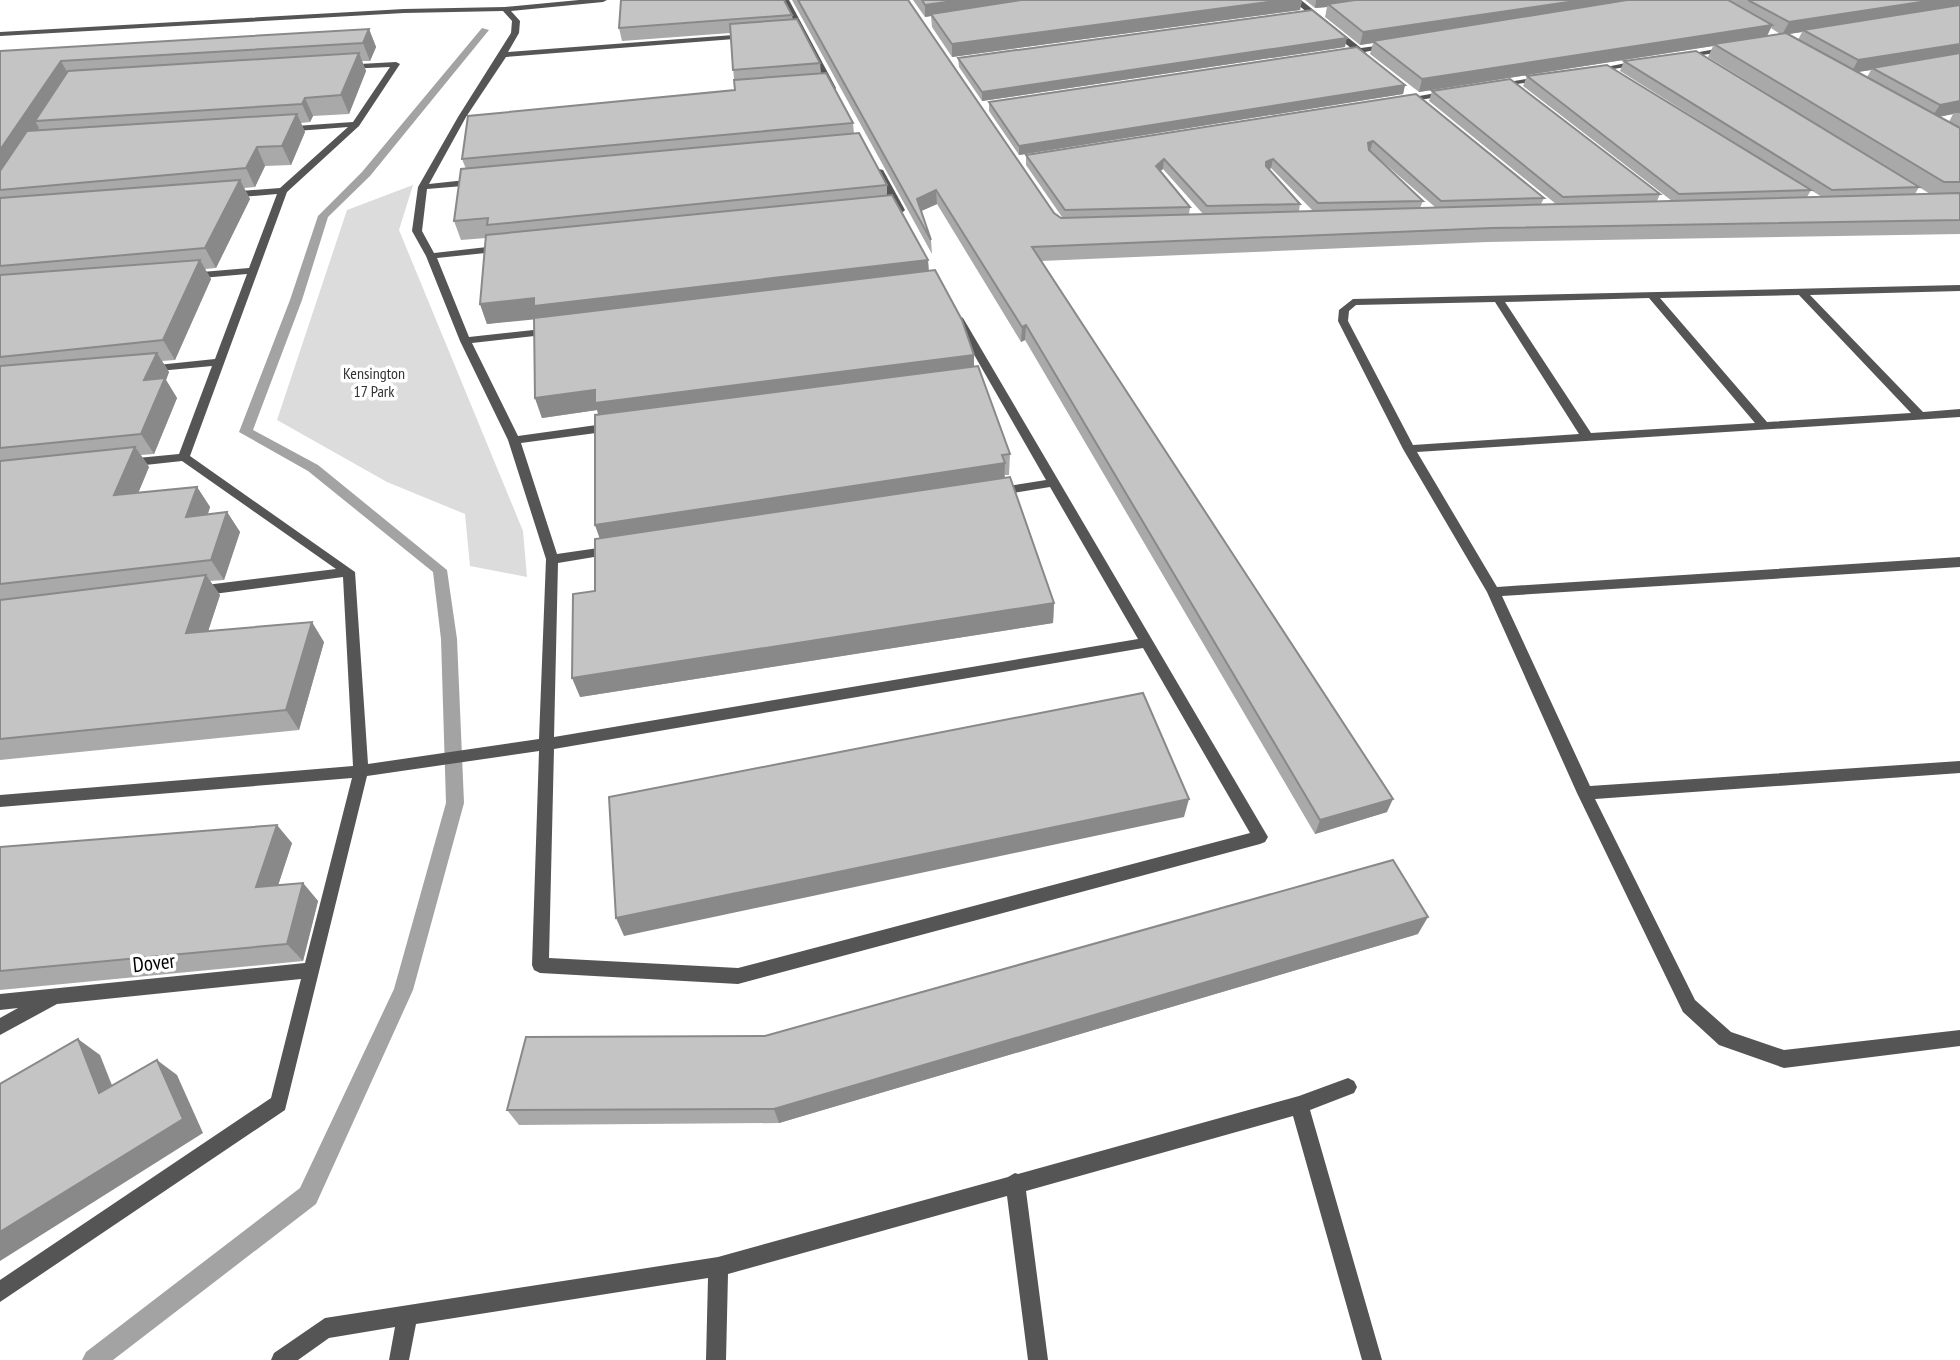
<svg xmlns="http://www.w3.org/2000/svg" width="1960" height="1360" viewBox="0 0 1960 1360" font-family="'PT Sans Narrow',sans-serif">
<rect width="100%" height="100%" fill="#fff"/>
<path fill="#dcdcdc" d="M413 185 399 230 523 531 527 577 470 566 465 514 387 482 277 420 347 210Z"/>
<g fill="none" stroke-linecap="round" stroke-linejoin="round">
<path fill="#a3a3a3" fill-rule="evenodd" d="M482 28 489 30 370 176 328 217 302 300 253 430 318 465 447 570 457 639 464 803 413 990 316 1204 113 1360H82L86 1352 300 1188 394 989 446 803 441 639 433 572 308 471 239 432 290 300 318 216 362 172Z"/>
<g fill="#555" fill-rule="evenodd">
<path d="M579 0H607L603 2 511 11 520 21 519 33 508 52 747 34 751 36 747 38 506 57 466 117 429 184 475 179 480 182 475 185 427 189 422 231 434 253 505 245 510 248 505 251 437 258 469 337 552 328 557 331 552 334 472 343 518 436 611 423 617 427 611 431 521 443 557 554 612 546 618 550 612 554 558 563 554 737 1138 639 1050 487 995 496 989 492 995 488 1046 480 953 318 958 315 963 318 1268 837 1265 842 1260 844 738 984 540 973 534 970 532 965 539 751 367 776 285 1110 0 1302V1280L271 1098 301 979 57 1004 0 1035V1018L18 1008 0 1010V994L305 963 352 778 0 807V795L353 766 343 577 198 596 193 594 191 591 193 588 198 586 336 569 182 461 127 467 121 463 127 459 179 454 212 366 148 372 143 369 148 366 215 359 247 274 190 279 185 276 190 273 249 268 277 194 228 198 223 195 228 192 280 188 348 127 284 132 281 131V127L353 122 390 67 345 69H342V65L396 62 400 64 359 126 287 192 190 456 355 572 368 764 539 739 546 559 508 440 460 341 426 256 412 231 418 187 458 117 511 33 512 21 503 11 404 13 0 36V32L404 9 505 7ZM1143 648 1250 833 738 968 549 958 554 749Z"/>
<path d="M781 0H789L836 88 835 90 828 88Z"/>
<path d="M1292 0H1301L1361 48 1390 44 1394 46 1365 52 1367 54 1363 56 1357 53 1341 55V51L1352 49Z"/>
<path d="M1727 47H1730V51L1681 58 1677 56Z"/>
<path d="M1641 60 1645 62 1644 64 1595 72 1591 70Z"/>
<path d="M1544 76 1548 78 1547 80 1495 87 1491 85Z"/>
<path d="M1447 91 1451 93 1450 95 1401 103 1397 100Z"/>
<path d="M875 168 883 170 905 210 903 212 895 210 873 170Z"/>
<path d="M1960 285V291L1810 295 1923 412 1960 409V417L1417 452 1497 587 1960 557V567L1502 596 1590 786 1960 761V773L1595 799 1695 1000 1731 1032 1784 1050 1960 1030V1046L1784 1068 1719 1045 1683 1012 1577 793 1487 592 1403 449 1338 321 1339 310 1353 299ZM1799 295 1911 413 1767 422 1660 298ZM1649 298 1755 423 1591 433 1505 302ZM1495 302 1579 434 1413 445 1348 321 1349 311 1356 305Z"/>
<path d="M1348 1078 1354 1081 1357 1087 1354 1093 1310 1110 1382 1360H1362L1293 1116 1026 1191 1048 1360H1028L1007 1196 728 1274 726 1360H706L708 1278 416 1324 409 1360H389L395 1327 329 1338 298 1360H271L274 1353 325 1318 718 1257 1008 1177 1015 1173 1018 1174 1299 1096Z"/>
</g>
</g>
<g fill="#a9a9a9" fill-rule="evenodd">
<path d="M792 0H908L1054 213 1061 218 1062 217 1026 165V155L1416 94 1544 198 1541 204H1556L1429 101 1432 91 1660 194 1657 201H1672L1523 86 1527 76 1811 190 1807 197H1822L1620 71 1624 61 1919 187 1708 57 1713 46 1419 92 1370 54 1373 43 1360 45 1325 17 1327 7 1315 8 1305 0H1960V234L1487 242 1041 261 1387 812 1315 834 1025 340 1021 342 937 204 921 211 931 240 932 254ZM1771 28 1780 34 1767 36ZM1802 32 1798 40 1789 34ZM1871 70 1867 77 1858 72ZM1953 114 1949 122 1940 117ZM1369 151H1370L1435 207 1420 208 1423 201ZM1271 168 1313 211H1299L1300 204 1269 170ZM1163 169 1203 214H1189L1190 207 1160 171ZM1919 187 1930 194H1915Z"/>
<path d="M913 0H1302L1300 10 952 57 932 27 931 16 925 17Z"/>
<path d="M792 15 793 20 820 63 821 73 853 123 854 134 887 185V195L928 260 929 271 974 355V367L1010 454 1009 475H1005V477L1054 603 1053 623 580 697 595 591 600 538 595 525 599 415 597 410 542 418 535 398 534 318 487 324 480 304 486 238 461 240 454 221 466 169 462 159 735 90 730 33 622 41 619 28Z"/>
<path d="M369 29 376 47 370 61H362L366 71 349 114 313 116 310 122 301 123 305 132 291 165 265 166 255 187 244 188 250 199 216 268 205 269 211 279 175 360 162 361 169 372 166 380 177 398 154 454 141 455 149 467 138 493 197 487 210 507 208 514 227 512 240 532 224 580 210 581 220 595 208 631 324 642 299 730 0 760V51Z"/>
<path d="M1345 47 982 101 959 67 958 58Z"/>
<path d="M1405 85 1403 94 1019 155 989 111V102Z"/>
<path d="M292 843 278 885 303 883 318 901 303 961 0 990V847Z"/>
<path d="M1418 934 779 1123 519 1125 507 1110 765 1036Z"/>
</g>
<g fill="#898989">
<path d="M960 0H1056L931 14V16L925 17V5Z"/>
<path d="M1284 0H1302L1300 10 952 57V44Z"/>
<path d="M1316 0H1377L1328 4 1327 7 1315 8Z"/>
<path d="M1582 0H1661L1373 41V43L1360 45 1363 32Z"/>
<path d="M1934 0H1960V7L1803 30 1802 32 1782 35 1789 22Z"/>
<path d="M1772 25 1766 38 1714 44 1713 46 1419 92 1422 79Z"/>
<path d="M369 29 376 47 370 61 363 43Z"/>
<path d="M1347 38 1345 47 982 101V92Z"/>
<path d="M1960 44V56L1872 68 1871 70 1851 73 1858 60Z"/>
<path d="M359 53 366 71 349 114 341 95Z"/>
<path d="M61 61 71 79 35 121 39 128 0 187V150Z"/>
<path d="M1405 85 1403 94 1019 155V146Z"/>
<path d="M305 98 313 116 310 122 302 104Z"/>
<path d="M1960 101V113H1954L1953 114 1931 118 1940 105Z"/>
<path d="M297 114 305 132 291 165 282 146Z"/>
<path d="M1373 141 1370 151 1366 152 1368 143Z"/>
<path d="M257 147 265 166 255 187 246 168Z"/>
<path d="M1164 159 1163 169 1155 176 1156 166Z"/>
<path d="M1273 159 1271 168 1265 172 1266 162Z"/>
<path d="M240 180 250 199 216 268 205 248Z"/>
<path d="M936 190 937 204 917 213V199Z"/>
<path d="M200 260 211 279 175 360 163 340Z"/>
<path d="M928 260 929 280 487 324 480 304 534 298Z"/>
<path d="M1026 325 1025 340 1021 342 1022 327Z"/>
<path d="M157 353 169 372 166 380 177 398 154 454 141 434 144 380Z"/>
<path d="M974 355V375L601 423 597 410 542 418 535 398 595 390Z"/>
<path d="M135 447 149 467 129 515 114 495Z"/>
<path d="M1005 463 1004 483 602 545 595 525Z"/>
<path d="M197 487 210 507 200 537 186 517Z"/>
<path d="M227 512 240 532 224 580 211 560Z"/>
<path d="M206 575 220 595 201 653 186 633Z"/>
<path d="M1054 603 1053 623 580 697 572 678Z"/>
<path d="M312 622 324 642 299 730 286 710Z"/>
<path d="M1189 799 1184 817 624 936 616 918Z"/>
<path d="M1393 799 1387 812 1315 834 1320 820Z"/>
<path d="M277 825 292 843 272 904 256 887Z"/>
<path d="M303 883 318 901 303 961 287 944Z"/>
<path d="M1428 917 1418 934 779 1123 774 1109Z"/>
<path d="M78 1039 100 1055 121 1108 99 1093Z"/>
<path d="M157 1060 177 1075 203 1133 0 1261V1232Z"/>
</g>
<g fill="#c4c4c4" stroke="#898989" stroke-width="2">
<path d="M621 0H784L792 15 619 28Z"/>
<path d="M798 0H908L1054 213 1061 218 1960 193V220L1492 228 1032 247 1393 799 1320 820 1026 325 1022 327 936 190 917 199 931 240Z"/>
<path d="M922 0H960L925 5Z"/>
<path d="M1021 0H1284L952 44 931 14Z"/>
<path d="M1355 0H1582L1363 32 1328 4Z"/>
<path d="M1627 0H1728L1772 25 1422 79 1373 41Z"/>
<path d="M1748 0H1934L1789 22Z"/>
<path d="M1960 5V44L1858 60 1803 30Z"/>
<path d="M1312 10 1347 38 982 92 958 58Z"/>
<path d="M797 19 820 63 733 70 730 24Z"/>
<path d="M369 29 363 43 61 61 0 150V51Z"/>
<path d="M1786 33 1960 128V182H1944L1714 44Z"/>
<path d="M1357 47 1405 85 1019 146 989 102Z"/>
<path d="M1696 51 1919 187 1832 190 1624 61Z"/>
<path d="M359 53 341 95 305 98 302 104 35 121 68 71Z"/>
<path d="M1960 53V101L1940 105 1872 68Z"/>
<path d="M1607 65 1811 190 1679 194 1527 76Z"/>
<path d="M826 73 853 123 462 159 468 116 735 90 734 80Z"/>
<path d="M1510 79 1660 194 1563 197 1432 91Z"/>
<path d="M1416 94 1544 198 1441 201 1373 141 1368 143 1369 150 1423 201 1318 203 1273 159 1266 162V166L1300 204 1207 206 1164 159 1156 166 1190 207 1065 210 1026 155Z"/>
<path d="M297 114 282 146 257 147 246 168 0 190V171L27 131Z"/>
<path d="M859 133 887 185 487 225 488 218 454 221 461 169Z"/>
<path d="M240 180 205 248 0 266V198Z"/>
<path d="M892 195 928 260 534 306V298L480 304 486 235Z"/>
<path d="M200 260 163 340 0 357V275Z"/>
<path d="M935 270 962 320 974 355 595 403V390L535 398 534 318Z"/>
<path d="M157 353 144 380 165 378 141 434 0 448V366Z"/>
<path d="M978 366 1010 454 1002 455 1005 463 595 525V415Z"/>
<path d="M135 447 114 495 197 487 186 517 227 512 211 560 0 584V461Z"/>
<path d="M1010 477 1054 603 572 678 573 594 595 591V539Z"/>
<path d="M206 575 186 633 312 622 286 710 0 739V600Z"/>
<path d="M1143 693 1189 799 616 918 609 797Z"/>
<path d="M277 825 256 887 303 883 287 944 0 971V847Z"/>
<path d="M1393 860 1428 917 774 1109 507 1110 526 1037 765 1036Z"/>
<path d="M78 1039 99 1093 157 1060 183 1119 0 1232V1084Z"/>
</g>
<g text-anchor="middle" stroke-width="7" stroke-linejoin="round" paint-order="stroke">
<g font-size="16" fill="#333" stroke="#fff">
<text x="374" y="379">Kensington<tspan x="374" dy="18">17 Park</tspan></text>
</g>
<g font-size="21" fill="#000" stroke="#fff">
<text transform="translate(154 963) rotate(-6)" y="7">Dover</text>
</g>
</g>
</svg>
